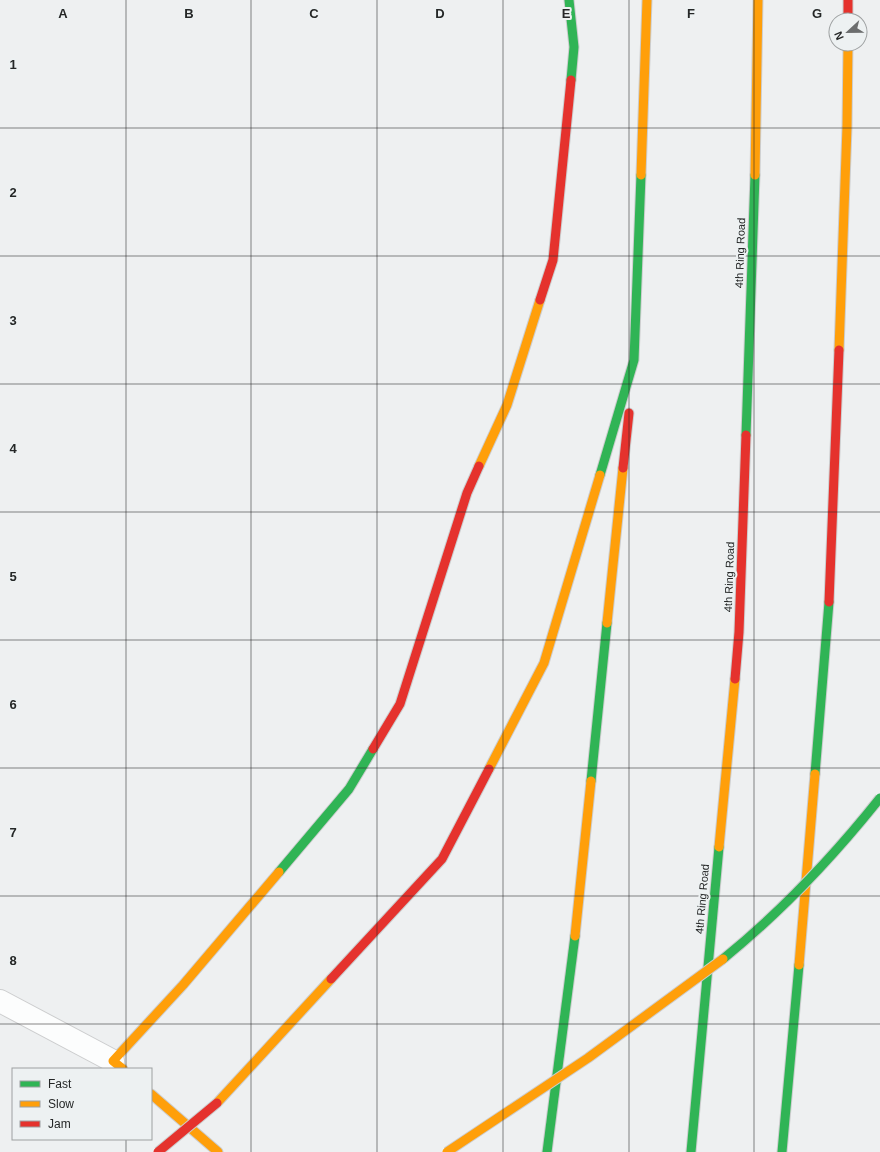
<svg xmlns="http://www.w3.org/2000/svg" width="880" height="1152" viewBox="0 0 880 1152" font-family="Helvetica,sans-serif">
<rect width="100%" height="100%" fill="#eef0f1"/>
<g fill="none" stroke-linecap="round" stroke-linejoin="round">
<g stroke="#cccdce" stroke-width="24">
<path id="street" d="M0 1001 113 1061"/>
</g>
<g stroke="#cccdce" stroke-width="11">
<g id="fast">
<path d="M569 0 574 47 571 80"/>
<path d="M746 435 755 175"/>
<path d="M600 475 634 360 641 175"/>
<path d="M815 774 829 602"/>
<path d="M591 781 607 623"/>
<path d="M279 872 349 789 373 749"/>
<path d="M547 1152 575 936"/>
<path d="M691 1152 719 847"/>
<path d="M782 1152 799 965"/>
</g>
</g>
<g stroke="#cccdce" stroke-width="11">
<g id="slow">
<path d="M641 175 647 0"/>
<path d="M755 175 758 0"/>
<path d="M839 350 847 127 848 44"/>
<path d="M479 466 507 405 540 300"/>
<path d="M607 623 623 468"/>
<path d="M489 769 544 663 600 475"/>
<path d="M719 847 735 679"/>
<path d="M575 936 591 781"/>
<path d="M799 965 815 774"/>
<path d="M123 1069 113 1061 183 985 279 872"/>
<path d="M151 1094 218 1152"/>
<path d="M217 1103 331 979"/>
</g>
</g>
<g stroke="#cccdce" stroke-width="11">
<g id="jam">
<path d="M848 0V20"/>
<path d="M540 300 553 260 571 80"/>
<path d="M623 468 629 413"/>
<path d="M829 602 839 350"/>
<path d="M735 679 739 632 746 435"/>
<path d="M373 749 400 704 467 493 479 466"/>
<path d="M331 979 442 859 489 769"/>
</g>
</g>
<use href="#street" stroke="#fcfdfd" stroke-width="22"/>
<use href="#fast" stroke="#30b455" stroke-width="9"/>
<use href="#slow" stroke="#ff9f0a" stroke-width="9"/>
<use href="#jam" stroke="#e5322d" stroke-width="9"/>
<g stroke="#cccdce" stroke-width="11" stroke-linecap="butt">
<path id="fast-bridge" d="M723 959C782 911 833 857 880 798"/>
</g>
<g stroke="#cccdce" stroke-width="11" stroke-linecap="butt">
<path id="slow-bridge" d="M447 1152 588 1058 723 959"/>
</g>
<g stroke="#cccdce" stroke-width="11" stroke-linecap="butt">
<path id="jam-bridge" d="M158 1152 217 1103"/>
</g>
<use href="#fast-bridge" stroke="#30b455" stroke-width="9"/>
<use href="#slow-bridge" stroke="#ff9f0a" stroke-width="9"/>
<use href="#jam-bridge" stroke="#e5322d" stroke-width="9"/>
</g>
<path fill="none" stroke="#252727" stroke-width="1" stroke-opacity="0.55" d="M126 0V1069M251 0V1152M377 0V1152M503 0V1152M629 0V1152M754 0V1152M0 128H880M0 256H880M0 384H880M0 512H880M0 640H880M0 768H880M0 896H880M0 1024H880M126 1139V1152"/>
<g text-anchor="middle" stroke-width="4" stroke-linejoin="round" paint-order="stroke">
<g font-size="11" fill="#252727" stroke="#edf1f2">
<text transform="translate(740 253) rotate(-88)" y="4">4th Ring Road</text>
<text transform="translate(729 577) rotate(-88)" y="4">4th Ring Road</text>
<text transform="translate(702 899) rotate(-85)" y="4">4th Ring Road</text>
</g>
</g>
<g font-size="13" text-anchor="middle" font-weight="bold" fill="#252727" stroke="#edf1f2" stroke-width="4" stroke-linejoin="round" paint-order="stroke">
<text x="63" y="18">A</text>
<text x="189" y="18">B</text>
<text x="314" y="18">C</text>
<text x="440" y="18">D</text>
<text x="566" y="18">E</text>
<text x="691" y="18">F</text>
<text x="817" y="18">G</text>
<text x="13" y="69">1</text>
<text x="13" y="197">2</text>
<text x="13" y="325">3</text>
<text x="13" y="453">4</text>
<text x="13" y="581">5</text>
<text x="13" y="709">6</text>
<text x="13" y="837">7</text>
<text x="13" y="965">8</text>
</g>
<rect x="12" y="1068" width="140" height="72" fill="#edf1f2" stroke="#9da0a1"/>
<rect x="20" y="1081" width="20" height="6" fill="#30b455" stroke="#9da0a1"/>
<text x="48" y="1088" font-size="12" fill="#252727">Fast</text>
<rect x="20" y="1101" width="20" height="6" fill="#ff9f0a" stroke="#9da0a1"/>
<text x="48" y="1108" font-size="12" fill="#252727">Slow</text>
<rect x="20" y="1121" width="20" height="6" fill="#e5322d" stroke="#9da0a1"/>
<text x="48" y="1128" font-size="12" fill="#252727">Jam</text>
<g transform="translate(848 32) rotate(248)"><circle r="19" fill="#edf1f2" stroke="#9da0a1"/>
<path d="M0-3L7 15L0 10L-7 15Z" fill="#6b6d6e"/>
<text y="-6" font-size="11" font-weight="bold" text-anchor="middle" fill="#252727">N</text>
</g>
</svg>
